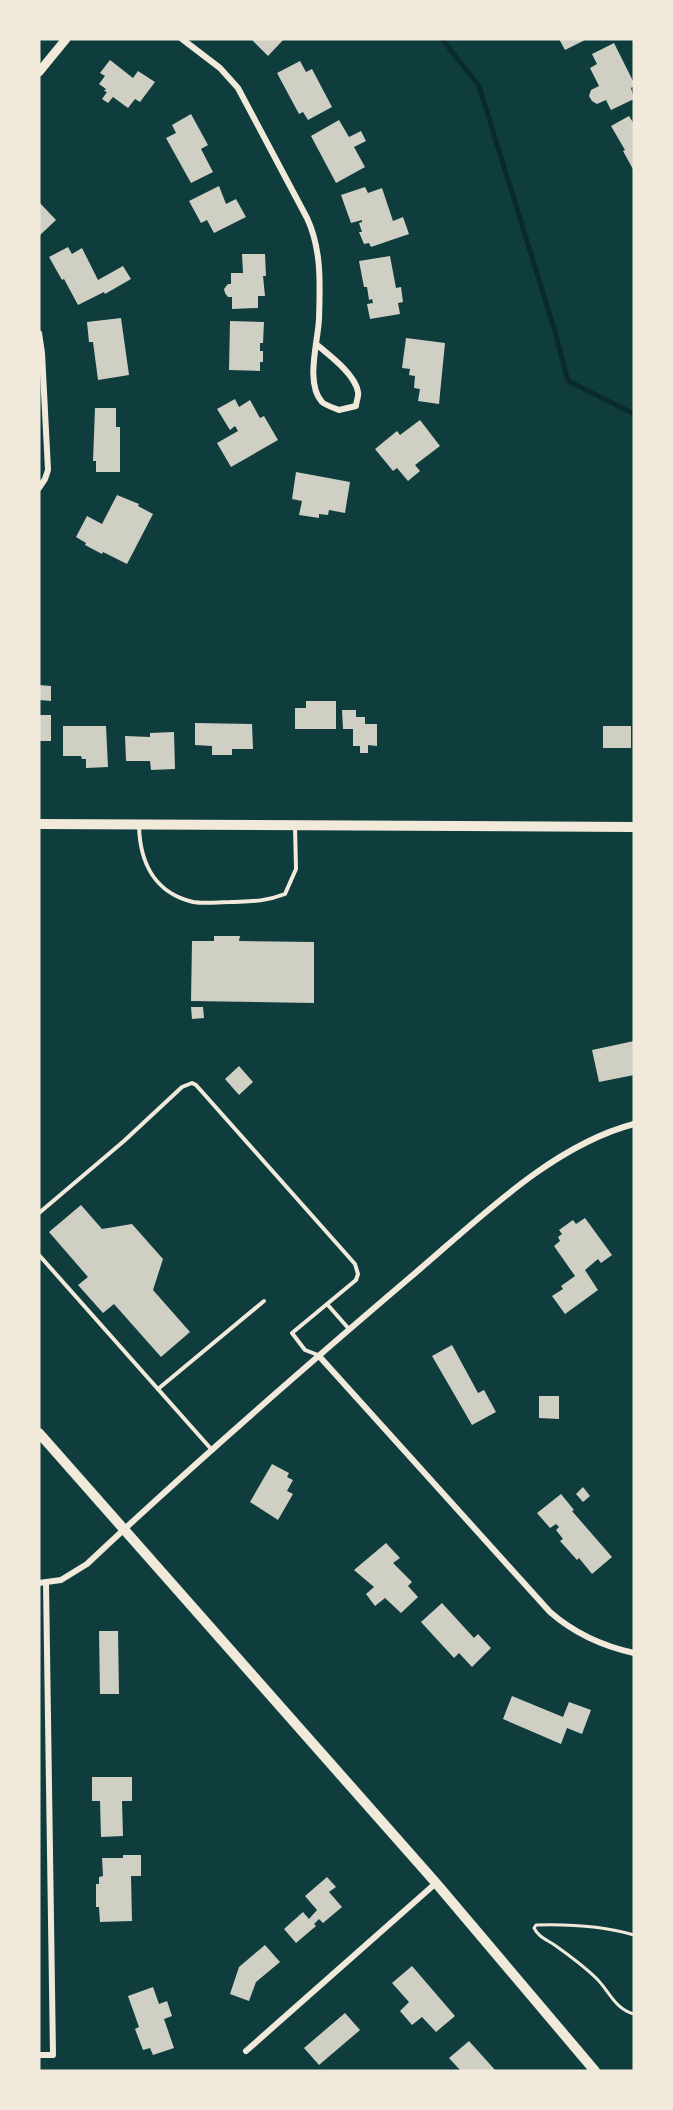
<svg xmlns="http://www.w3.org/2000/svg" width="673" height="2110" viewBox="0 0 673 2110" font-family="'PT Sans Narrow',sans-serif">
<rect width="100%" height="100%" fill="#0f3d3e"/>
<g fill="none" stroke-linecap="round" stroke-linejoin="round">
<path stroke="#0a2a2b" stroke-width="5" d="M442 39 479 86 556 335 568 381 634 414"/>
</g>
<g fill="#cfcfc3">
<path d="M251 39H284L268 56Z"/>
<path d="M559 39H587L565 50Z"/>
<path d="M614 43 634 83V86L631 88 634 99 611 110 606 100 597 104 592 101 589 96 591 90 599 86 590 68 597 64 592 54Z"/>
<path d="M110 60 133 78 138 71 155 82 140 102 135 99 128 108 113 97 108 103 102 99 107 92 104 91 106 89 99 84 105 76 100 73Z"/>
<path d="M300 61 306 72 312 69 332 107 308 120 303 112 299 114 277 73Z"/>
<path d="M191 114 208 145 201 149 213 172 191 183 166 138 176 133 172 125Z"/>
<path d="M629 116 634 124V171L623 151 625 150 611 126Z"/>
<path d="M339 120 349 137 361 131 366 141 354 147 365 167 336 183 311 136Z"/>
<path d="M219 186 226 204 236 199 246 217 214 233 207 220 201 223 189 201Z"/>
<path d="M365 187 368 193 382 188 393 221 403 217 409 234 371 247 369 243 364 244 359 232H362L359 223 362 222V220L351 223 341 195Z"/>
<path d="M39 202 56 220 39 236Z"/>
<path d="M68 247 72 254 82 248 98 280 123 266 131 279 105 294 104 292 78 305 64 279 62 280 49 257Z"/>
<path d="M242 254H265L266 276H263L265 296H258V308L232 309V297H228L225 293 224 289 228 284H231V273H243Z"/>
<path d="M390 256 396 288 401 287 403 302 398 303 400 314 370 319 367 304 373 303 372 299 369 300 367 287H364L359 261Z"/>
<path d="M121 318 129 375 98 380 93 342H89L87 322Z"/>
<path d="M230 321 264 322 263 343H260V351H263V362H260V371L229 370Z"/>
<path d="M406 338 445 343 439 404 418 401 420 389 414 388 415 376 409 375 410 369 402 368Z"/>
<path d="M235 399 239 407 250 400 260 418 264 416 278 440 231 467 217 443 238 431 235 426 230 430 217 409Z"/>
<path d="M95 408H116V427H120V472H96V461H93Z"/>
<path d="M420 420 440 446 415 465 420 471 408 481 397 468 393 471 375 449 397 431 400 435Z"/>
<path d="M296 472 350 482 345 513 329 510 328 515 319 514V518L299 515 302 501 292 499Z"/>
<path d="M117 495 139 504 138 506 153 514 127 564 103 552 102 554 85 545 86 543 76 537 87 516 102 524Z"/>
<path d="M39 685 51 686V701L39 700Z"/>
<path d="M306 701H336V729H295V708H306Z"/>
<path d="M342 710H356V717H365V724H377V746L368 745V753H360V746H353V729H343Z"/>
<rect x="39" y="715" width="12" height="26"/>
<path d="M195 723 252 724 253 749H232V755H212V746L195 745Z"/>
<path d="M63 726H106L108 767 86 768V759H82L81 756H63Z"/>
<rect x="603" y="726" width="28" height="22"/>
<path d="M174 732 175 769 151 770 150 761H126L125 736 150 737V733Z"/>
<path d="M214 936H240L239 941 314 942V1003L191 1001 192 941H214Z"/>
<path d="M191 1007H203L204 1018 192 1019Z"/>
<path d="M634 1041V1075L599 1082 592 1050Z"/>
<path d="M239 1066 253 1082 239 1095 225 1079Z"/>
<path d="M81 1205 102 1229 132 1224 163 1259 153 1290 190 1332 161 1357 114 1304 103 1313 78 1285 88 1277 49 1232Z"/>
<path d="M585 1218 612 1255 601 1263 598 1259 585 1270 598 1290 565 1314 552 1296 563 1289 561 1286 575 1276 554 1246 560 1241 558 1237 562 1234 559 1230 573 1220 576 1224Z"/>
<path d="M452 1345 478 1393 484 1390 496 1412 472 1425 432 1356Z"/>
<path d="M539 1396H559V1419L539 1418Z"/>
<path d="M272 1464 289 1473 287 1477 293 1480 287 1491 293 1494 278 1520 250 1502Z"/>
<path d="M583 1487 590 1496 583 1502 576 1494Z"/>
<path d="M561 1494 574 1510 572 1511 612 1557 592 1574 579 1558 577 1560 560 1541 563 1539 556 1530 559 1527 556 1524 550 1528 537 1513Z"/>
<path d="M386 1543 400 1558 393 1563 412 1582 408 1586 418 1597 401 1613 385 1598 375 1606 366 1594 374 1587 354 1570Z"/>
<path d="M442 1603 474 1638 478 1634 491 1648 472 1667 459 1653 454 1658 421 1622Z"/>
<path d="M99 1631H118L119 1694H100Z"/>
<path d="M512 1696 563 1717 569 1702 591 1710 582 1734 567 1728 561 1744 503 1719Z"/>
<path d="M92 1777H132V1801H122L123 1836 101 1837 100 1801H92Z"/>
<path d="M123 1855H141V1876H131L132 1921 100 1922 99 1907H96V1884H99V1877L103 1876 102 1858H123Z"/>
<path d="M327 1877 336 1887 329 1892 342 1907 323 1923 319 1919 314 1924 316 1926 296 1943 284 1929 303 1912 309 1919 317 1910 305 1896Z"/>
<path d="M265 1945 280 1962 256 1982 249 2001 230 1994 239 1967Z"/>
<path d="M412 1966 455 2016 436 2032 422 2017 412 2025 400 2011 409 2002 392 1983Z"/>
<path d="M153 1987 159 2004 167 2001 172 2016 164 2019 174 2048 153 2055 150 2048 143 2050 135 2029 139 2027 128 1996Z"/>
<path d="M345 2013 360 2030 319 2065 304 2048Z"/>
<path d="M469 2041 496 2071H461L449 2058Z"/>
</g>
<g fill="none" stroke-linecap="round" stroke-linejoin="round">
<path stroke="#f1e9da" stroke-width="3" d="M634 1935C603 1926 568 1924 536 1925L534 1928C539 1938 548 1940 556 1946 570 1956 585 1967 597 1979 609 1991 615 2009 634 2014"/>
<g stroke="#f1e9da" stroke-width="4">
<path d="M139 826C140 863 155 893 193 902 204 904 219 902 230 902 252 901 264 902 285 894L296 869 295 826"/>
<path d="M39 1213 124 1141 182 1087 192 1083 196 1085 355 1264 358 1274 356 1280 292 1333 305 1350 318 1355"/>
<path d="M39 1255 212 1450"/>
<path d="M327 1304 349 1329"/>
<path d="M158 1389 264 1301"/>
</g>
<g stroke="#f1e9da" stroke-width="6">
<path d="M182 39 220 68 238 88 307 218C322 250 320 285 319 319 318 342 305 383 322 402 325 405 334 408 339 410L356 406C356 402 359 396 358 392 355 374 329 355 316 344"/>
<path d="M39 333 42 353 48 470 45 479 39 488"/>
<path d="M319 1356 550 1612C574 1633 602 1646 634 1653"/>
<path d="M39 1583 61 1580 87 1564C191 1466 299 1372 407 1280 473 1225 549 1146 634 1124"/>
<path d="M246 2051 436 1883"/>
<path d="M39 2055H53L46 1583"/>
</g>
<path stroke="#f1e9da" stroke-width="9" d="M39 72 66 39"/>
<g stroke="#f1e9da" stroke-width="10">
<path d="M39 824 634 827"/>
<path d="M39 1433 436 1883 595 2071"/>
</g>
</g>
<rect width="673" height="2110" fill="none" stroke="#f1e9da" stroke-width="81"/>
</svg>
